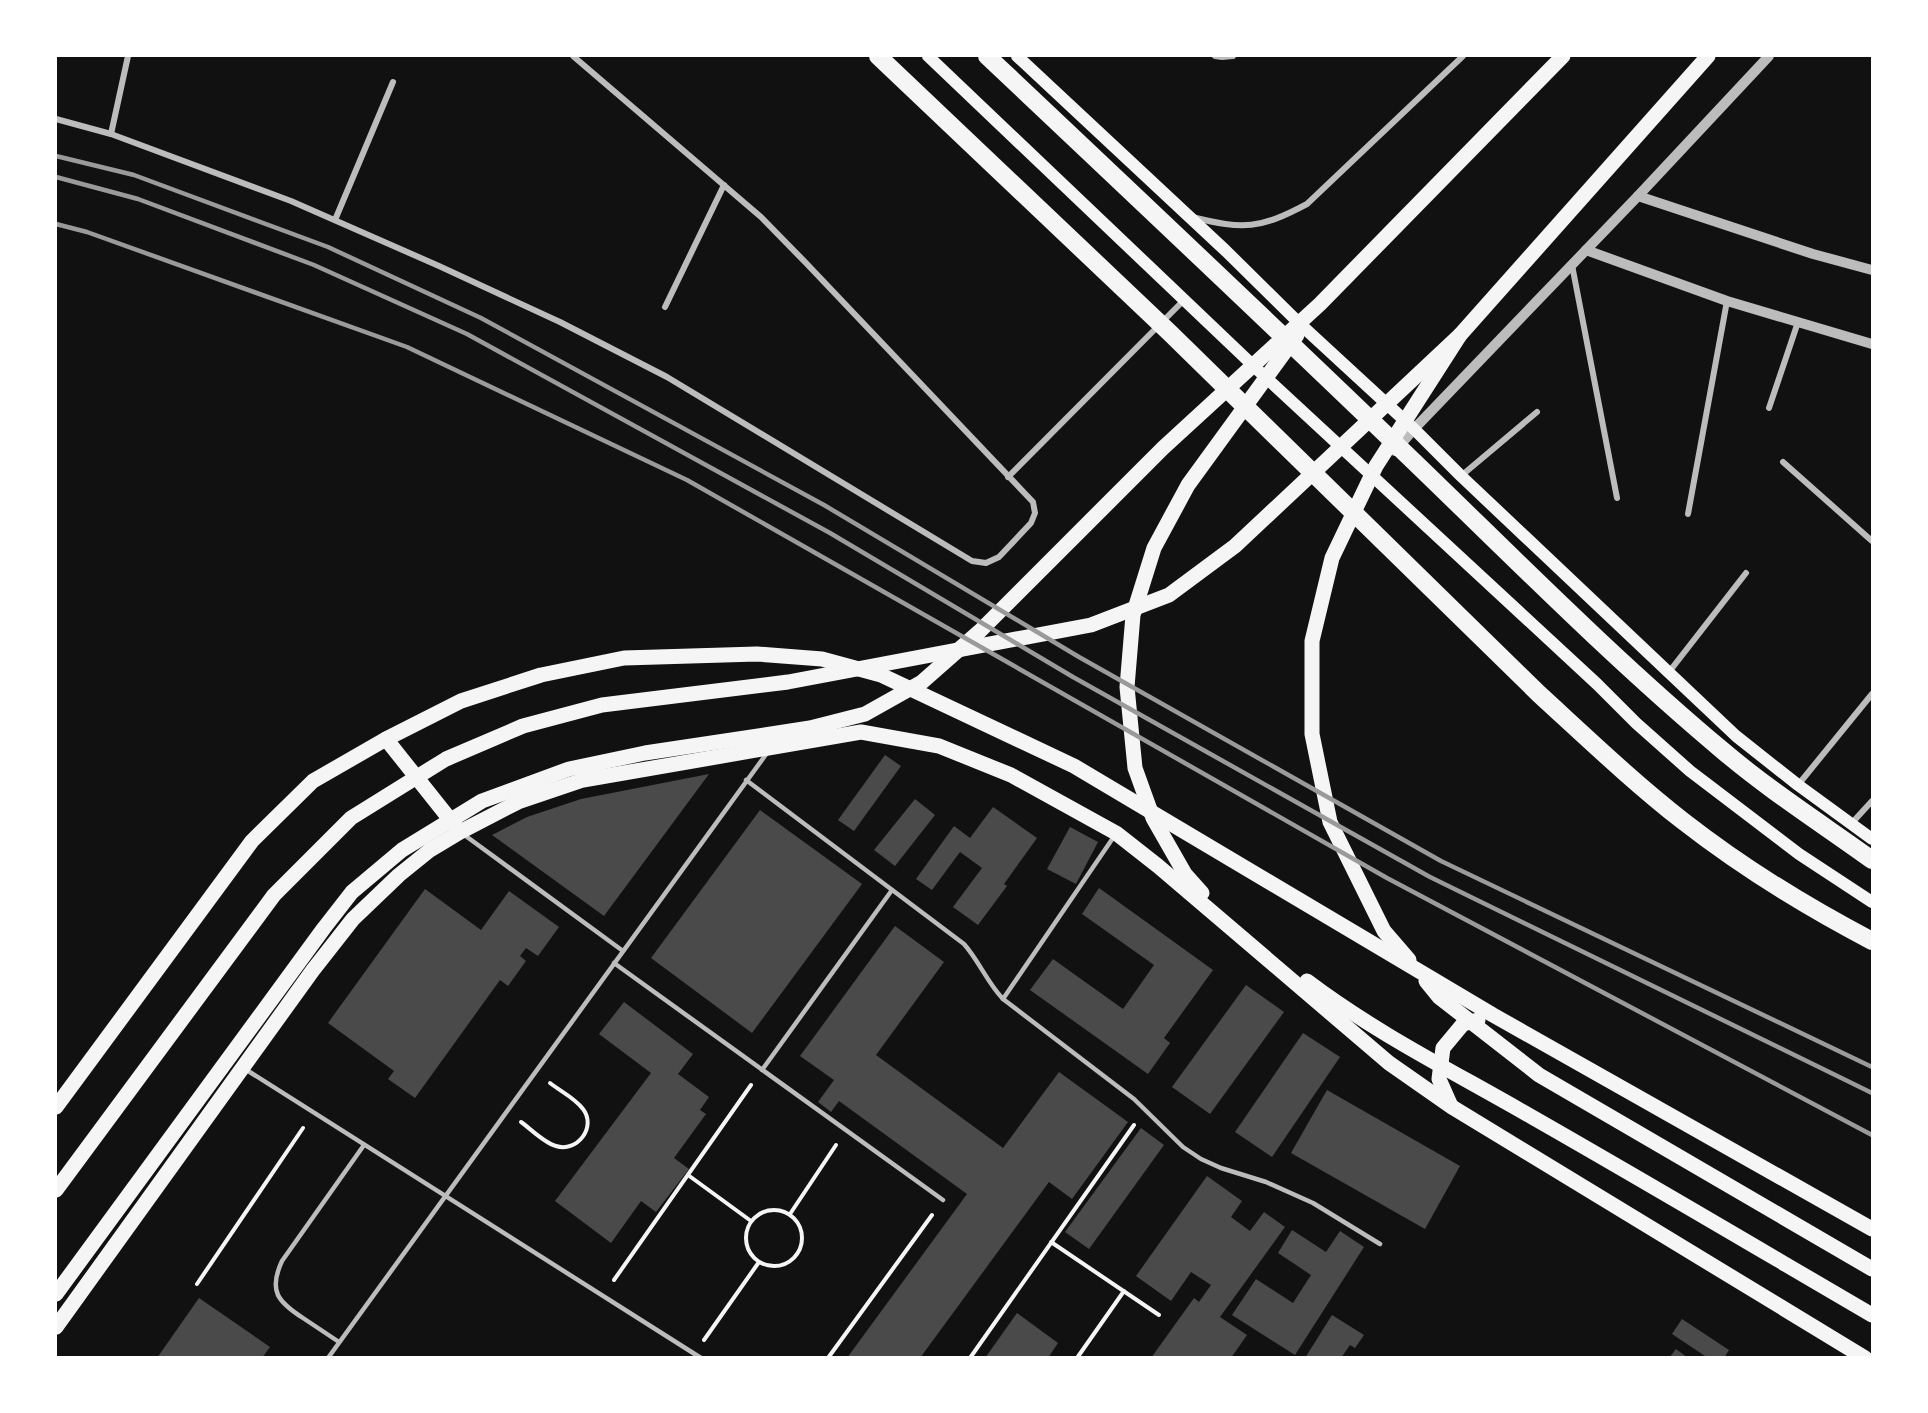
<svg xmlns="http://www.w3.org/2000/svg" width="1928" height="1413" viewBox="0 0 1928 1413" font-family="Helvetica,sans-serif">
<rect width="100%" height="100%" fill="#111"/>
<g fill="#4a4a4a">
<path d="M885 755 901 766 854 831 838 820Z"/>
<path d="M709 774 604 916 492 835 527 817 581 799Z"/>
<path d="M915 799 935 815 895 866 874 850Z"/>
<path d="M993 807 1037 838 1004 884 1007 886 978 925 953 907 982 868 960 852 932 890 916 879 954 826 970 838Z"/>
<path d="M760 810 862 884 752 1033 651 958Z"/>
<path d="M1070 827 1098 842 1076 884 1047 869Z"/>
<path d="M1099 888 1213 970 1164 1038 1170 1043 1148 1074 1030 990 1053 959 1123 1009 1154 965 1082 914Z"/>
<path d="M425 889 481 930 509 891 559 927 538 956 526 948 520 956 526 961 508 986 500 980 415 1098 388 1079 394 1071 328 1023Z"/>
<path d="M895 926 944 962 876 1055 1003 1148 1059 1072 1128 1122 1072 1199 1049 1182 920 1358H847L967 1194 839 1101 831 1112 818 1102 834 1080 800 1056Z"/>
<path d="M1246 985 1284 1012 1210 1114 1172 1087Z"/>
<path d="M624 1002 693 1054 678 1074 709 1097 700 1110 706 1114 674 1158 689 1169 656 1212 641 1201 611 1243 555 1201 651 1073 599 1034Z"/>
<path d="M1303 1033 1340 1057 1272 1157 1235 1132Z"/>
<path d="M1327 1090 1460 1166 1425 1229 1291 1153Z"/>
<path d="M1141 1128 1164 1145 1089 1249 1065 1232Z"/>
<path d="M1207 1176 1242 1201 1231 1217 1250 1231 1264 1212 1285 1227 1220 1317 1247 1335 1231 1358H1151L1194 1298 1199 1302 1211 1285 1191 1272 1171 1301 1136 1276Z"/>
<path d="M1292 1230 1326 1252 1340 1231 1364 1247 1295 1355 1232 1315 1256 1279 1293 1303 1311 1275 1278 1253Z"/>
<path d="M199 1298 270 1347 262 1358H157Z"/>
<path d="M1017 1313 1058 1343 1048 1358H985Z"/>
<path d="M1332 1315 1364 1335 1355 1348 1350 1345 1341 1358H1305Z"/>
<path d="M1682 1319 1729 1350 1724 1358H1708L1672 1334Z"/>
<path d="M1676 1349 1688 1358H1669Z"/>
</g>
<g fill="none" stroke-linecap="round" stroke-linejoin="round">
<g stroke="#f5f5f5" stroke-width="4">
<path d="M521 1122C531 1129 544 1143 556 1146 577 1153 597 1127 583 1109 575 1098 560 1091 550 1083"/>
<path d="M688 1175 751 1221"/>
<circle cx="774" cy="1238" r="28"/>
<path d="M790 1214 836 1145"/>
<path d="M1051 1242 1159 1315"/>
<path d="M614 1280 751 1085"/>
<path d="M197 1284 303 1128"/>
<path d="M704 1340 759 1262"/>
<path d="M828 1358 932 1215"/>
<path d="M970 1358 1134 1125"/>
<path d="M1077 1358 1124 1291"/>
</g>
<g stroke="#bcbcbc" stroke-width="4.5">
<path d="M746 780 964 944C979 961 987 982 1003 999L1134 1099 1183 1147 1201 1159 1221 1168 1266 1182 1313 1203 1380 1244"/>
<path d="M463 834 623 951"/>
<path d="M614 963 943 1200"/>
<path d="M1003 999 1115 835"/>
<path d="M245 1069 701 1358"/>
<path d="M762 1070 892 890"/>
<path d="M339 1342C327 1334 315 1326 303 1318 278 1302 268 1291 282 1261L364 1145"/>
<path d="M328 1358 767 753"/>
</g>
<g stroke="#bcbcbc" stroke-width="6">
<path d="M1215 56 1222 57 1233 56"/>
<path d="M56 119 111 134 291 201 439 266 560 322 667 377 972 561 986 563 999 557 1031 523 1035 513 1033 502 806 263 761 217 573 56"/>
<path d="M111 134 128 56"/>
<path d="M1192 217C1244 230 1260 229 1307 204L1463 56"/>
<path d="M335 220 393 82"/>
<path d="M1572 265 1617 498"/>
<path d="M665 307 724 185"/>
<path d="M1769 408 1798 322"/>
<path d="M1783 462 1872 541"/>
<path d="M1461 476 1537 412"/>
<path d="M1008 477 1184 300"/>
<path d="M1688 514 1727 301"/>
<path d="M1669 672 1746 573"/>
<path d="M1798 785 1872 694"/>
<path d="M1851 824 1872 801"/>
</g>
<g stroke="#bcbcbc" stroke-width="10">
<path d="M1638 196 1813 254 1872 270"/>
<path d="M1586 250 1727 301 1872 344"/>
<path d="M1395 451 1414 429 1638 196 1769 56"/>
</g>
<g stroke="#f5f5f5" stroke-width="12">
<path d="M928 56 1261 373 1597 684 1636 723 1690 771 1799 854 1872 902"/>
<path d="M1017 56 1226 251 1300 324 1414 429 1461 476 1736 736 1798 785 1872 839"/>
</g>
<g stroke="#f5f5f5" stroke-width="15">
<path d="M386 739 456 827"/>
<path d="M1202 893 1185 874 1153 818 1135 768 1127 687 1133 615 1154 548 1188 485 1297 335"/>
<path d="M1409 960 1384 931 1330 822 1312 734V641L1332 558 1376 466 1460 335 1708 56"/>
<path d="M1307 981C1377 1034 1456 1073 1532 1117 1646 1182 1759 1249 1872 1315"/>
<path d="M1426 981 1439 997 1539 1075 1872 1269"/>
<path d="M1451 1106 1439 1079 1443 1048 1463 1024 1478 1020"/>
<path d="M56 1107 252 841 313 781 386 739 461 701 541 675 624 658 757 654 822 659 881 675 1074 766 1493 1015 1872 1229"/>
<path d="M56 1190 274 895 351 818 446 759 523 726 602 705 788 682 1091 625 1169 595 1235 546 1460 335"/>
<path d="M56 1294 324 928 352 892 402 850 482 801 569 769 645 753 810 728 865 714 922 682 980 631 1163 448 1320 304 1563 56"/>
<path d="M56 1327 313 970 353 919 399 875 430 850 460 832 518 802 583 780 861 732 939 746 1011 775 1116 833 1158 866 1389 1063 1452 1107 1865 1358"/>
</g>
<g stroke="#f5f5f5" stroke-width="18">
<path d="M878 56 1170 333 1539 694C1586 737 1633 782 1683 821 1742 867 1807 907 1872 941"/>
<path d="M987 56C1127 188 1267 320 1406 454 1510 554 1611 657 1722 750 1769 790 1822 824 1872 860"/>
</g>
<g stroke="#9a9a9a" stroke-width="4.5">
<path d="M56 156 134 175 328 247 481 318 824 505 1079 657 1441 861 1872 1067"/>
<path d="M56 177 138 199 314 265 467 334 830 533 1073 677 1430 877 1872 1093"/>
<path d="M56 224 87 232 407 347 687 480 1387 878 1872 1135"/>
</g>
</g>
<rect width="1928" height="1413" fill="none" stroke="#ffffff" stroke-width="114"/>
</svg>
